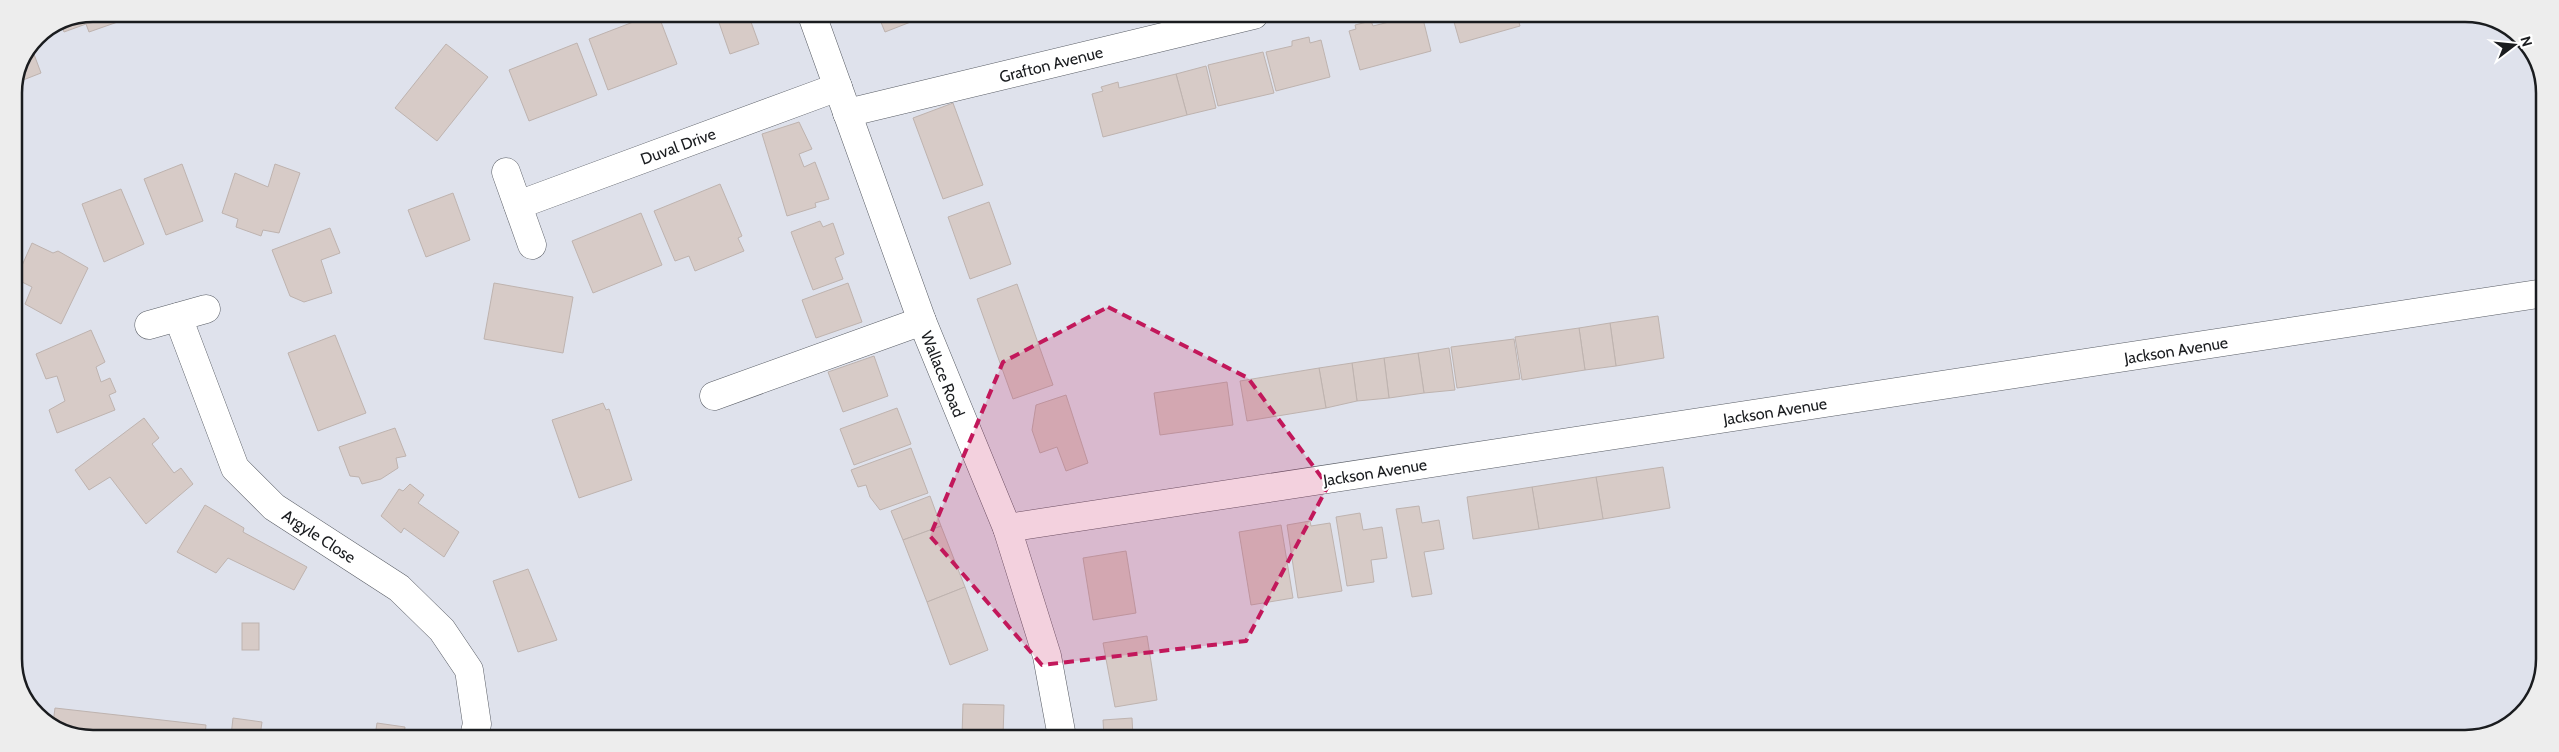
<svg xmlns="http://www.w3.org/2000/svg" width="2559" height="752" viewBox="0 0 2559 752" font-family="Cabin,sans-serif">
<rect width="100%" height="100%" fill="#dfe2ec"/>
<g fill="#d7cbc7" stroke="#beb3af">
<path d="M93 14H127L129 18 89 32 86 24 64 32 62 27Z"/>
<path d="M654 14H658L677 64 608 90 589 39Z"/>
<path d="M716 14 762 15 763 18 751 22 759 44 730 54Z"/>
<path d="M878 15H926V16L885 32Z"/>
<path d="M1422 15 1431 51 1360 70 1349 31 1356 29 1355 25 1371 21 1373 26 1397 20 1396 16 1398 15Z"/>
<path d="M1452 15H1517L1520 26 1460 43Z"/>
<path d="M1309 37 1310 43 1321 40 1330 77 1276 91 1266 52 1292 46V41Z"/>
<path d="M577 43 597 95 529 121 509 70Z"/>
<path d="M446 44 488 77 437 141 395 108Z"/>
<path d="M32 49 41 73 18 82Z"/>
<path d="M1263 52 1274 93 1218 106 1208 65Z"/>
<path d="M1206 66 1216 108 1187 115 1176 74Z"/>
<path d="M1176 74 1187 115 1103 137 1092 94 1103 91 1101 87 1118 82 1119 88Z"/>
<path d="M953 103 983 185 943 199 913 118Z"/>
<path d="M799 122 812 149 799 154 804 167 815 162 829 199 815 203 816 207 787 216 762 134Z"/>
<path d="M182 164 203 221 166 235 144 179Z"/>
<path d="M275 164 300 173 279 233 263 230 261 236 236 227 238 219 222 213 235 173 268 187Z"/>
<path d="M720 184 742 236 738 238 744 251 695 271 689 256 675 261 654 211Z"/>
<path d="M121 189 144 244 104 262 82 204Z"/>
<path d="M453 193 470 240 426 257 408 210Z"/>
<path d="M989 202 1011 264 970 279 948 217Z"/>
<path d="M641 213 662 265 593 293 572 241Z"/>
<path d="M820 221 823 227 833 223 844 254 835 258 843 279 813 290 791 232Z"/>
<path d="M330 228 340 253 321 260 332 293 304 302 290 296 272 250Z"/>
<path d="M32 243 53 253 58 251 88 268 61 324 25 304 32 287 16 279Z"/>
<path d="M494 283 573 297 563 353 484 339Z"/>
<path d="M848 283 862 322 816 338 802 300Z"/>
<path d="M1017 284 1053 385 1013 399 977 299Z"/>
<path d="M1658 316 1664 358 1616 366 1610 323Z"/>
<path d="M1610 323 1616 366 1585 370 1579 328Z"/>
<path d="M1579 328 1585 370 1522 380 1515 337Z"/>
<path d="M91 330 105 362 96 367 101 382 110 378 116 392 109 395 115 410 57 433 49 410 65 401 57 376 46 379 36 354Z"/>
<path d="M335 335 366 413 318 431 288 353Z"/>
<path d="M1514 339 1520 379 1457 388 1451 347Z"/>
<path d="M1449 348 1455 390 1424 393 1418 353Z"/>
<path d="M1418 353 1424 393 1389 398 1384 358Z"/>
<path d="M874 356 888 396 843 412 828 372Z"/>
<path d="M1384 358 1389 398 1357 401 1352 363Z"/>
<path d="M1352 363 1357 401 1326 408 1319 368Z"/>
<path d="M1319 368 1326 408 1247 421 1240 381Z"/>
<path d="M1227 382 1233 425 1160 435 1154 393Z"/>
<path d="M1066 395 1088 463 1066 471 1057 447 1040 453 1032 430 1036 405Z"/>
<path d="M603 403 606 410 609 409 632 480 579 498 552 420Z"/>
<path d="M897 408 911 444 854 465 840 429Z"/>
<path d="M144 418 159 438 152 444 174 473 181 468 193 484 146 524 110 477 89 490 75 470Z"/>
<path d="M395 428 406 456 396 458 398 468 381 479 362 484 359 477 350 476 339 447Z"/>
<path d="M911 448 928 493 880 510 870 497 866 485 858 487 851 470Z"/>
<path d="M1663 467 1670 508 1603 519 1596 477Z"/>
<path d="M1596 477 1603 519 1539 529 1532 487Z"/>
<path d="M410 484 424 495 418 503 459 532 444 557 404 528 401 533 381 516 399 489 403 491Z"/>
<path d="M1532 487 1539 529 1473 539 1467 497Z"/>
<path d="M930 496 941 526 903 540 891 511Z"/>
<path d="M205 505 244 528 243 532 307 567 294 590 228 558 216 573 177 552Z"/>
<path d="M1419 506 1422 523 1439 520 1444 549 1424 552 1432 594 1412 597 1396 509Z"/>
<path d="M1360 513 1363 530 1382 527 1387 558 1371 560 1374 582 1347 586 1336 517Z"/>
<path d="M1310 521 1311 526 1330 523 1342 591 1298 598 1287 525Z"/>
<path d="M1281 525 1293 598 1251 605 1239 532Z"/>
<path d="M941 526 965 587 927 602 903 540Z"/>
<path d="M1126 551 1136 613 1093 620 1083 558Z"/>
<path d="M528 569 557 640 518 652 493 581Z"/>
<path d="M965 587 988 650 950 665 927 602Z"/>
<rect x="242" y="623" width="17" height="27"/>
<path d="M1147 636 1157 700 1115 707 1103 643Z"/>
<path d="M963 704 1004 705 1003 737 962 736Z"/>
<path d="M55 708 206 725 205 736 72 735 53 723Z"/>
<path d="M233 718 262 722 260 736H231Z"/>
<path d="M1132 718 1133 737H1104L1103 720Z"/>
<path d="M377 723 405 727 404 736H375Z"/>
</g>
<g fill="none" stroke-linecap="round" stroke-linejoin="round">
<g stroke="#595d65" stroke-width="29">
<g id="minor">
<path d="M812 15 922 321 1007 528 1047 656 1062 737"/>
<path d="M847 113 1254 15"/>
<path d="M506 172 532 245"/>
<path d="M518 205 838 87"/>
<path d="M178 317 235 468 274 507 399 588 442 630 469 670 477 724 474 736"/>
<path d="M149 325 206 309"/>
<path d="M714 396 922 321"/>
<path d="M1007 528 2544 293"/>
</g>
</g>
<use href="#minor" stroke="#fff" stroke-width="28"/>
</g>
<path fill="#c2185b" fill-opacity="0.2" stroke="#c2185b" stroke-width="4" stroke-dasharray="10 6" stroke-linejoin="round" d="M1108 307 1248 378 1328 486 1246 641 1042 665 930 536 1003 362Z"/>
<g text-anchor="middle" stroke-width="4.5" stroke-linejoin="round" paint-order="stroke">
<g font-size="16" fill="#1a1c1f" stroke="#fff">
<text transform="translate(1051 64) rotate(-14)" y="6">Grafton Avenue</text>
<text transform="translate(678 146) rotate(-20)" y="6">Duval Drive</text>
<text transform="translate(2176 350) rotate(-9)" y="6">Jackson Avenue</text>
<text transform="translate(943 374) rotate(68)" y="6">Wallace Road</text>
<text transform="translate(1775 411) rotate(-9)" y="6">Jackson Avenue</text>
<text transform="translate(1375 472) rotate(-9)" y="6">Jackson Avenue</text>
<text transform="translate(319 536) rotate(33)" y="6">Argyle Close</text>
</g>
</g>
<path d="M0 0H2559V752H0ZM93 22H2465A71 71 0 0 1 2536 93V659A71 71 0 0 1 2465 730H93A71 71 0 0 1 22 659V93A71 71 0 0 1 93 22Z" fill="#ededed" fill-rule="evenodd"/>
<path fill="none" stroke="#1a1c1f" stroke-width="2.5" d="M93 22H2465A71 71 0 0 1 2536 93V659A71 71 0 0 1 2465 730H93A71 71 0 0 1 22 659V93A71 71 0 0 1 93 22Z"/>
<g transform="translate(2514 45) rotate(74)" stroke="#ffffff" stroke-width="4" paint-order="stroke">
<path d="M0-4L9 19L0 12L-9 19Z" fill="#1a1c1f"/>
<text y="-8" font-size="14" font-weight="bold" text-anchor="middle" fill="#1a1c1f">N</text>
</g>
</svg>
